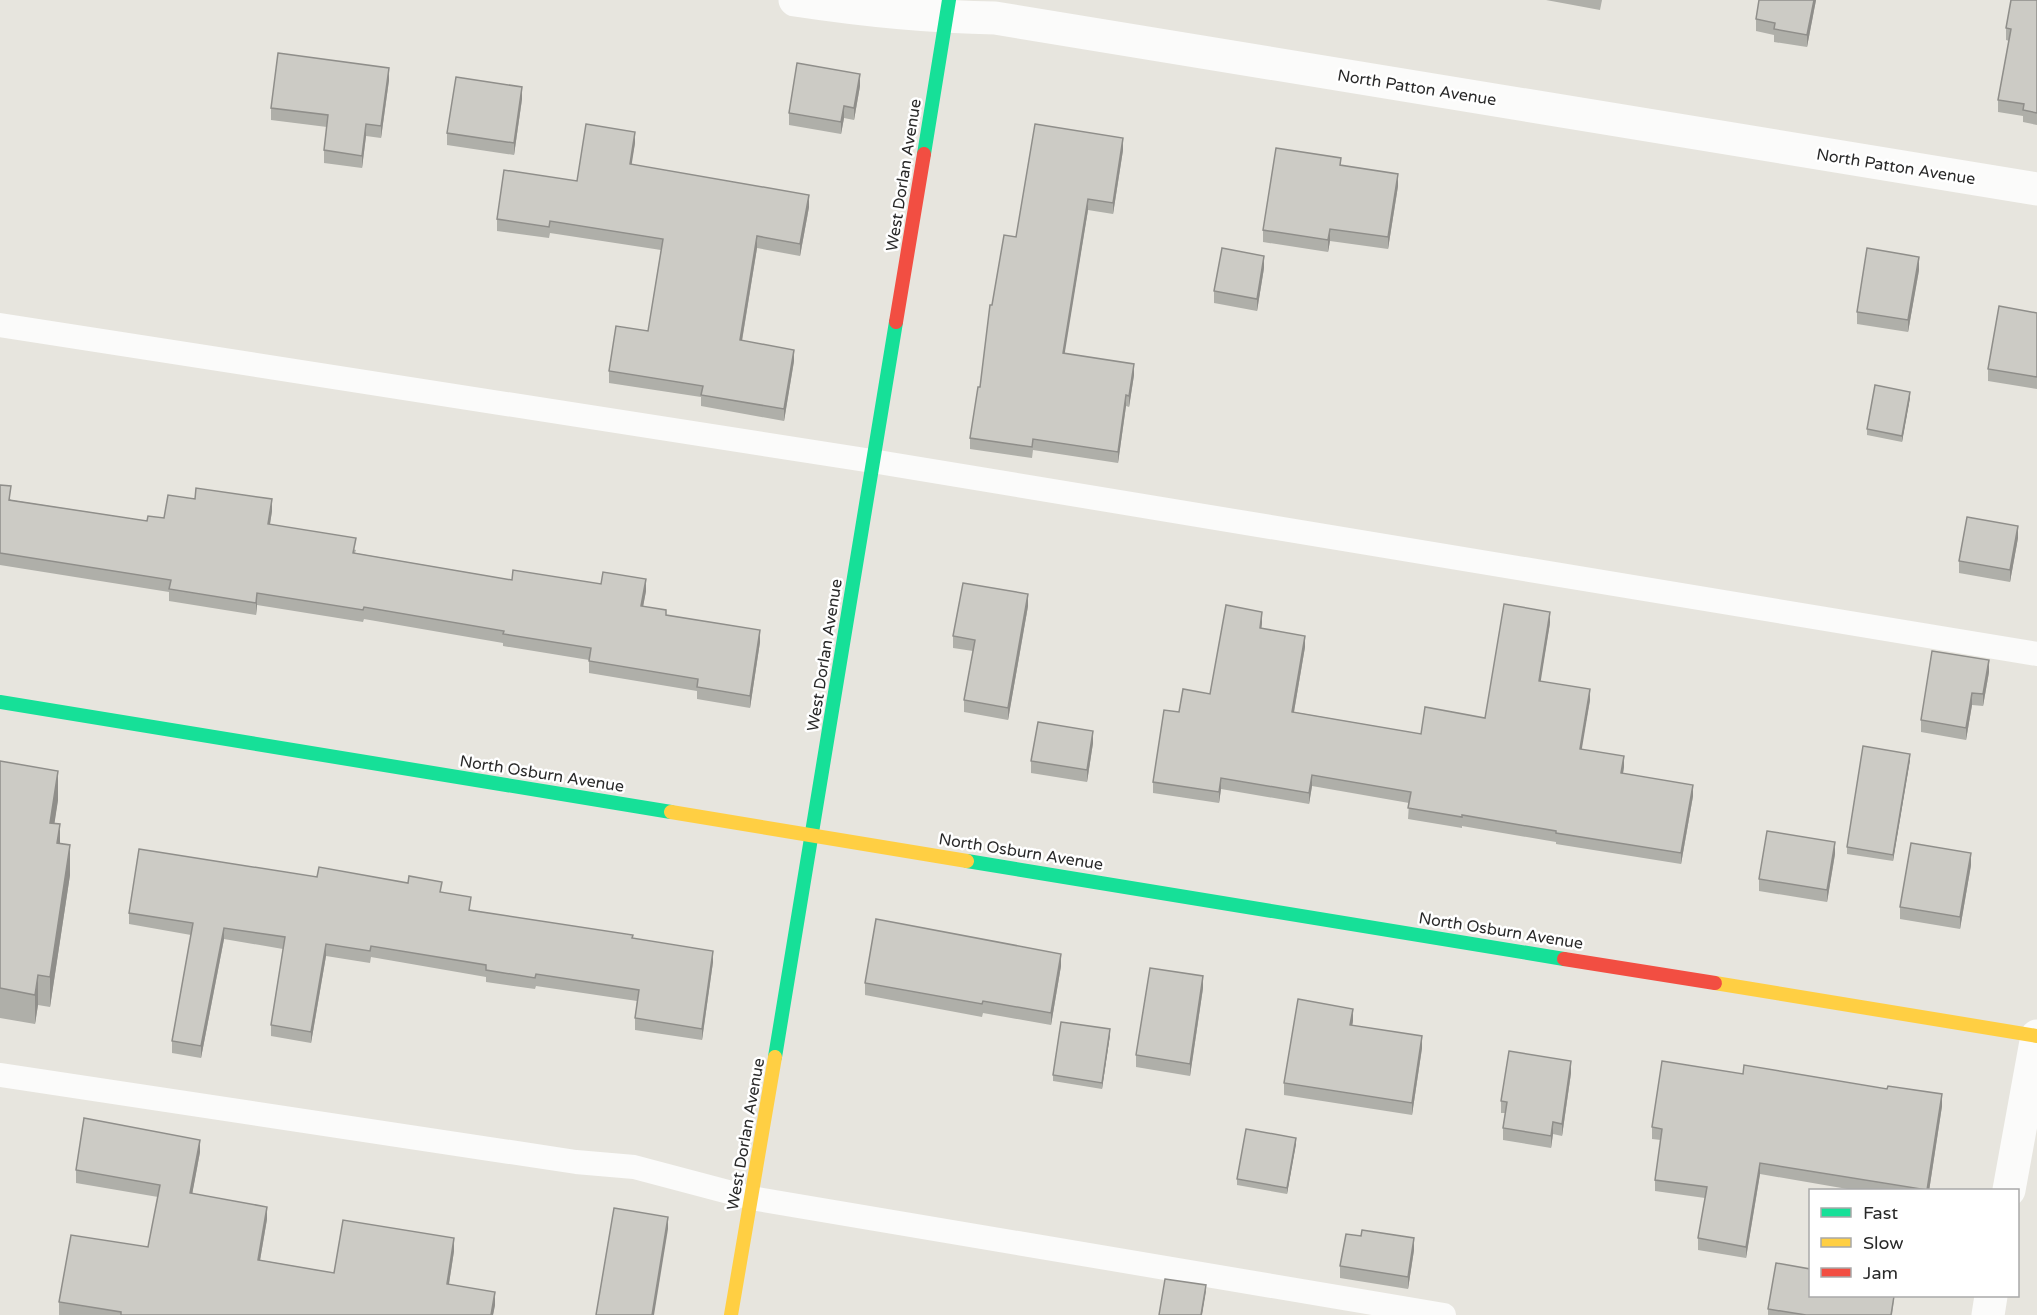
<svg xmlns="http://www.w3.org/2000/svg" width="2037" height="1315" viewBox="0 0 2037 1315" font-family="'Varela Round',sans-serif">
<rect width="100%" height="100%" fill="#e7e5de"/>
<g fill="none" stroke-linecap="round" stroke-linejoin="round">
<g stroke="#fbfbfa" stroke-width="24">
<path d="M0 325 872 461 2037 654"/>
<path d="M1 1075 576 1162 634 1167 751 1198 1444 1315"/>
</g>
<g stroke="#fbfbfa" stroke-width="33">
<path d="M795 0C861 10 928 17 995 18L2037 189"/>
<path d="M2009 1190 2037 1036"/>
<path d="M1988 1315 1991 1296"/>
</g>
<g stroke="#16e098" stroke-width="14">
<path d="M924 154 949 0"/>
<path d="M0 702 671 812"/>
<path d="M967 861 1564 959"/>
<path d="M775 1057 896 322"/>
</g>
<g stroke="#ffcf43" stroke-width="14">
<path d="M671 812 967 861"/>
<path d="M1715 983 2037 1036"/>
<path d="M731 1315 775 1057"/>
</g>
<g stroke="#f24e42" stroke-width="14">
<path d="M896 322 924 154"/>
<path d="M1564 959 1715 983"/>
</g>
</g>
<g fill="#afafa9">
<path d="M1546 0H1602L1600 10Z"/>
<path d="M1759 0H1816L1807 47 1774 42V35L1756 31V19Z"/>
<path d="M2037 0V125L2023 122V116L1998 112V100L2009 41 2006 40V28Z"/>
<path d="M389 80 381 138 366 136 362 168 324 163V150L327 127 271 120V108Z"/>
<path d="M860 86 854 120 844 118 841 134 789 125V113Z"/>
<path d="M522 99 514 155 447 145V133Z"/>
<path d="M635 143 631 164 809 207 800 256 757 248 742 341 794 361 784 421 701 406V397L609 383V371L648 331 661 250 550 233 549 238 497 231V219L577 181Z"/>
<path d="M1123 150 1113 214 1088 210 1064 353 1134 375 1129 407 1126 406 1118 463 1033 450 1032 458 970 449V438L980 387 992 305 1016 237Z"/>
<path d="M1341 165 1398 186 1388 249 1330 241 1328 252 1263 242V230Z"/>
<path d="M1264 268 1257 311 1214 303V291Z"/>
<path d="M1919 270 1908 332 1857 324V312Z"/>
<path d="M2037 313V389L1988 381V369Z"/>
<path d="M1910 398 1902 442 1867 435V429Z"/>
<path d="M0 485 11 500 147 521 164 518 272 511 270 524 356 550 355 553 512 580 601 584 646 591 643 606 666 615 760 642 750 708 697 699V691L589 673V660L503 646V643L364 619 363 622 257 605 256 615 169 601V592L0 565Z"/>
<path d="M2018 538 2010 582 1959 573V561Z"/>
<path d="M1028 606 1008 720 964 712V700L973 651 953 648V636Z"/>
<path d="M1262 623 1261 629 1305 647 1294 712 1421 734 1485 718 1550 623 1540 681 1590 700 1581 749 1624 767 1623 773 1693 796 1681 864 1556 844V842L1462 826V828L1408 819 1409 803 1312 786 1309 804 1221 789 1219 803 1153 793V782L1179 712 1210 694Z"/>
<path d="M1989 672 1983 706 1972 705 1966 740 1921 732V720Z"/>
<path d="M1093 743 1087 782 1031 773V761Z"/>
<path d="M1910 760 1893 861 1847 854V847Z"/>
<path d="M0 761 58 800 54 824 70 875 50 1007 38 1005 35 1024 0 1018Z"/>
<path d="M1835 854 1827 902 1759 891V879Z"/>
<path d="M1971 865 1960 929 1900 919V907Z"/>
<path d="M317 877 442 892 471 910 633 938 713 962 702 1040 635 1030V1018L637 1001 536 986 535 989 486 982V977L371 957 370 963 326 956 311 1043 271 1036V1025L283 949 224 939 201 1058 172 1053V1041L191 935 129 924V913Z"/>
<path d="M1061 966 1051 1025 983 1013 982 1017 865 995V983Z"/>
<path d="M1203 988 1190 1076 1136 1067V1055Z"/>
<path d="M1353 1021 1352 1025 1422 1048 1412 1115 1284 1095V1083Z"/>
<path d="M1110 1035 1102 1089 1053 1081V1075Z"/>
<path d="M1571 1073 1562 1136 1553 1134 1551 1148 1503 1140V1128L1505 1113H1501V1101Z"/>
<path d="M1942 1106 1929 1191H1859L1760 1174 1746 1258 1698 1250V1238L1705 1198 1655 1191V1180L1661 1140 1652 1139V1127Z"/>
<path d="M1296 1144 1287 1194 1237 1185V1179Z"/>
<path d="M200 1152 192 1194 267 1219 260 1260 334 1273 454 1251 449 1284 495 1305 493 1315H59V1302L148 1247 158 1197 76 1183V1170Z"/>
<path d="M1414 1250 1408 1289 1340 1278V1266Z"/>
<path d="M1810 1296 1894 1299 1892 1315H1768V1309Z"/>
</g>
<g fill="#8f8e8a">
<path d="M1814 0H1816L1807 47V35Z"/>
<path d="M389 68V80L381 138V126Z"/>
<path d="M860 74V86L854 120V108Z"/>
<path d="M522 87V99L514 155V143Z"/>
<path d="M844 106V118L841 134V122Z"/>
<path d="M366 124V136L362 168V156Z"/>
<path d="M635 132V143L630 175V164Z"/>
<path d="M1123 138V150L1113 214V203Z"/>
<path d="M1398 174V186L1388 249V237Z"/>
<path d="M809 195V207L800 256V244Z"/>
<path d="M1088 199V210L1063 364V353Z"/>
<path d="M1330 229V241L1328 252V240Z"/>
<path d="M757 236V248L740 352V340Z"/>
<path d="M1264 256V268L1257 311V299Z"/>
<path d="M1919 257V270L1908 332V320Z"/>
<path d="M794 350V361L784 421V409Z"/>
<path d="M1134 364V375L1129 407V396Z"/>
<path d="M1910 392V398L1902 442V436Z"/>
<path d="M1126 395V406L1118 463V452Z"/>
<path d="M272 499V511L268 536V524Z"/>
<path d="M2018 526V538L2010 582V570Z"/>
<path d="M646 579V591L641 618V606Z"/>
<path d="M257 593V605L256 615V603Z"/>
<path d="M1028 594V606L1008 720V708Z"/>
<path d="M1262 612V623L1260 639V628Z"/>
<path d="M1550 612V623L1539 692V681Z"/>
<path d="M760 630V642L750 708V696Z"/>
<path d="M1305 636V647L1292 723V712Z"/>
<path d="M1989 660V672L1983 706V694Z"/>
<path d="M1590 689V700L1580 760V749Z"/>
<path d="M1972 693V705L1966 740V728Z"/>
<path d="M1093 731V743L1087 782V770Z"/>
<path d="M1910 754V760L1893 861V855Z"/>
<path d="M1624 756V767L1621 784V773Z"/>
<path d="M58 771V800L50 853V823Z"/>
<path d="M1312 775V786L1309 804V793Z"/>
<path d="M1221 778V789L1219 803V792Z"/>
<path d="M1693 785V796L1681 864V853Z"/>
<path d="M60 824V854L57 843Z"/>
<path d="M1835 842V854L1827 902V890Z"/>
<path d="M70 845V875L50 1007V977Z"/>
<path d="M1971 853V865L1960 929V917Z"/>
<path d="M224 928V939L201 1058V1046Z"/>
<path d="M326 944V956L311 1043V1032Z"/>
<path d="M713 951V962L702 1040V1029Z"/>
<path d="M1061 954V966L1051 1025V1013Z"/>
<path d="M38 975V1005L35 1024V995Z"/>
<path d="M1203 976V988L1190 1076V1064Z"/>
<path d="M1353 1009V1021L1350 1037V1025Z"/>
<path d="M1110 1029V1035L1102 1089V1083Z"/>
<path d="M1422 1036V1048L1412 1115V1103Z"/>
<path d="M1571 1061V1073L1562 1136V1124Z"/>
<path d="M1942 1094V1106L1929 1191H1927Z"/>
<path d="M1553 1122V1134L1551 1148V1136Z"/>
<path d="M1296 1138V1144L1287 1194V1188Z"/>
<path d="M200 1140V1152L190 1206V1193Z"/>
<path d="M1760 1163V1174L1746 1258V1247Z"/>
<path d="M267 1207V1219L258 1272V1260Z"/>
<path d="M668 1217V1229L654 1315H652Z"/>
<path d="M454 1238V1251L447 1296V1284Z"/>
<path d="M1414 1238V1250L1408 1289V1277Z"/>
<path d="M1206 1285V1291L1202 1315H1201Z"/>
<path d="M495 1292V1305L493 1315H491Z"/>
</g>
<g fill="#cccbc5" stroke="#8f8e8a" stroke-width="1.5">
<path d="M1759 0H1814L1807 35 1774 29 1775 23 1756 19Z"/>
<path d="M2011 0H2037V113L2023 110 2024 104 1998 100 2011 29 2006 28Z"/>
<path d="M278 53 389 68 381 126 366 124 362 156 324 150 328 115 271 108Z"/>
<path d="M797 63 860 74 854 108 844 106 841 122 789 113Z"/>
<path d="M456 77 522 87 514 143 447 133Z"/>
<path d="M586 124 635 132 630 164 809 195 800 244 757 236 740 340 794 350 784 409 701 395 703 386 609 371 616 326 648 331 663 239 550 221 549 227 497 219 504 170 577 181Z"/>
<path d="M1035 124 1123 138 1113 203 1088 199 1063 353 1134 364 1129 396 1126 395 1118 452 1033 439 1032 447 970 438 978 387H980L990 305H992L1004 235 1016 237Z"/>
<path d="M1276 148 1341 158 1340 165 1398 174 1388 237 1330 229 1328 240 1263 230Z"/>
<path d="M1222 248 1264 256 1257 299 1214 291Z"/>
<path d="M1867 248 1919 257 1908 320 1857 312Z"/>
<path d="M1999 306 2037 313V377L1988 369Z"/>
<path d="M1875 385 1910 392 1902 436 1867 429Z"/>
<path d="M0 485 11 486 9 500 147 521 148 516 164 518 168 495 195 499 196 488 272 499 268 524 356 538 353 553 512 580 513 570 601 584 603 572 646 579 641 606 666 610V615L760 630 750 696 697 687 698 679 589 661 591 648 503 634 504 631 364 607 363 610 257 593 256 603 169 589 171 580 0 553Z"/>
<path d="M1967 517 2018 526 2010 570 1959 561Z"/>
<path d="M963 583 1028 594 1008 708 964 700 975 640 953 636Z"/>
<path d="M1504 604 1550 612 1539 681 1590 689 1580 749 1624 756 1621 773 1693 785 1681 853 1556 833V831L1462 815V817L1408 808 1411 792 1312 775 1309 793 1221 778 1219 792 1153 782 1164 710 1179 712 1183 689 1210 694 1226 605 1262 612 1260 628 1305 636 1292 712 1421 734 1425 707 1485 718Z"/>
<path d="M1932 651 1989 660 1983 694 1972 693 1966 728 1921 720Z"/>
<path d="M1038 722 1093 731 1087 770 1031 761Z"/>
<path d="M1863 746 1910 754 1893 855 1847 847Z"/>
<path d="M0 761 58 771 50 823 60 824 57 843 70 845 50 977 38 975 35 995 0 988Z"/>
<path d="M1767 831 1835 842 1827 890 1759 879Z"/>
<path d="M1911 843 1971 853 1960 917 1900 907Z"/>
<path d="M139 849 317 877 319 867 408 883 409 876 442 882 440 892 471 897 469 910 633 935 632 938 713 951 702 1029 635 1018 639 990 536 974 535 978 486 970V965L371 946 370 951 326 944 311 1032 271 1025 285 937 224 928 201 1046 172 1041 193 923 129 913Z"/>
<path d="M876 919 1061 954 1051 1013 983 1001 982 1004 865 983Z"/>
<path d="M1150 968 1203 976 1190 1064 1136 1055Z"/>
<path d="M1298 999 1353 1009 1350 1025 1422 1036 1412 1103 1284 1083Z"/>
<path d="M1061 1022 1110 1029 1102 1083 1053 1075Z"/>
<path d="M1509 1051 1571 1061 1562 1124 1553 1122 1551 1136 1503 1128 1507 1102 1501 1101Z"/>
<path d="M1662 1061 1743 1074 1744 1065 1887 1089 1888 1086 1942 1094 1927 1190 1760 1163 1746 1247 1698 1238 1707 1187 1655 1180 1662 1129 1652 1127Z"/>
<path d="M84 1118 200 1140 190 1193 267 1207 258 1260 334 1273 343 1220 454 1238 447 1284 495 1292 491 1315H121V1312L59 1302 71 1235 148 1247 160 1185 76 1170Z"/>
<path d="M1246 1129 1296 1138 1287 1188 1237 1179Z"/>
<path d="M614 1208 668 1217 652 1315H596Z"/>
<path d="M1362 1230 1414 1238 1408 1277 1340 1266 1346 1234 1361 1236Z"/>
<path d="M1776 1263 1810 1269V1296H1894L1891 1315H1806L1768 1309Z"/>
<path d="M1165 1279 1206 1285 1201 1315H1159Z"/>
</g>
<g text-anchor="middle" stroke-width="5" stroke-linejoin="round" paint-order="stroke">
<g font-size="16" fill="#292929" stroke="#fff">
<text transform="translate(1417 87) rotate(9)" y="6">North Patton Avenue</text>
<text transform="translate(1896 166) rotate(9)" y="6">North Patton Avenue</text>
<text transform="translate(903 175) rotate(-81)" y="6">West Dorlan Avenue</text>
<text transform="translate(824 655) rotate(-81)" y="6">West Dorlan Avenue</text>
<text transform="translate(542 773) rotate(9)" y="6">North Osburn Avenue</text>
<text transform="translate(1021 851) rotate(9)" y="6">North Osburn Avenue</text>
<text transform="translate(1501 930) rotate(9)" y="6">North Osburn Avenue</text>
<text transform="translate(745 1134) rotate(-80)" y="6">West Dorlan Avenue</text>
</g>
</g>
<rect x="1809" y="1189" width="210" height="108" fill="#ffffff" stroke="#a9a9a9" stroke-width="1.5"/>
<rect x="1821" y="1208" width="30" height="9" fill="#16e098" stroke="#a9a9a9" stroke-width="1.5"/>
<text x="1863" y="1219" font-size="18" fill="#292929">Fast</text>
<rect x="1821" y="1238" width="30" height="9" fill="#ffcf43" stroke="#a9a9a9" stroke-width="1.5"/>
<text x="1863" y="1249" font-size="18" fill="#292929">Slow</text>
<rect x="1821" y="1268" width="30" height="9" fill="#f24e42" stroke="#a9a9a9" stroke-width="1.5"/>
<text x="1863" y="1279" font-size="18" fill="#292929">Jam</text>
</svg>
